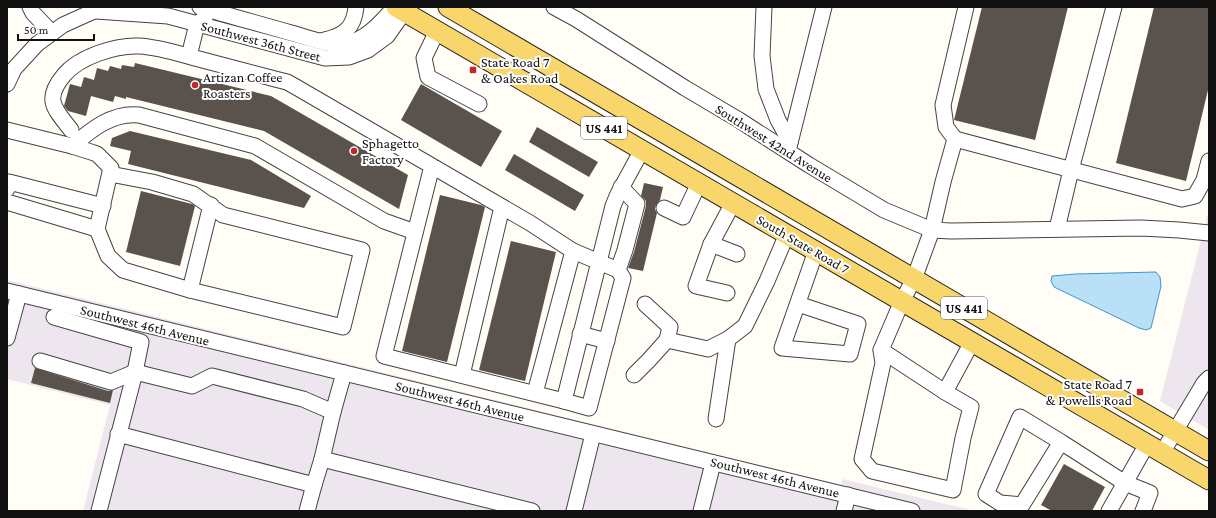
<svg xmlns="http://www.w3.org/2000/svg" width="1216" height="518" viewBox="0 0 1216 518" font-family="'Crimson Pro',serif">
<rect width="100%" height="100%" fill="#fffdf5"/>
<g fill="#eee6ef">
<path d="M1209 209V430L1160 401Z"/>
<path d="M7 280 841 485 842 479 975 511H83L110 405 7 379Z"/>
</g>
<path fill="#b9e0f7" stroke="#3f96cf" d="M1156 272 1160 277 1161 286 1151 328 1146 330 1139 328 1054 287 1051 281 1052 276 1076 274Z"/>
<g fill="#5a524d">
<path d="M982 7H1068L1035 140 954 120Z"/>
<path d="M1154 7H1209V86L1186 181 1116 163Z"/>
<path d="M135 63 271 96 408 175 399 209 264 131 126 97V99L115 96 113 102 91 96 86 116 68 111 64 106 70 84 81 87 84 77 94 80 97 68 108 71 110 66 121 69 122 65 134 67Z"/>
<path d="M421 84 502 131 481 167 401 120Z"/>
<path d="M537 127 598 162 589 177 529 142Z"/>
<path d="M130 131 251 160 311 196 304 208 128 164 131 151 110 146 112 138Z"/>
<path d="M514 154 584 195 575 211 505 170Z"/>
<path d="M644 183 663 187 660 200 656 205 655 209 657 213 643 271 628 268 634 252 646 206V201L641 196Z"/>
<path d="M141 191 192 204 195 206 180 266 126 252Z"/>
<path d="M440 195 481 205 485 207 447 362 402 351Z"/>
<path d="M511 241 556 252 525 381 479 370Z"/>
<path d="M35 368 108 391 113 390 110 403 31 383Z"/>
<path d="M1064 464 1105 487 1092 511H1052L1041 505Z"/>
</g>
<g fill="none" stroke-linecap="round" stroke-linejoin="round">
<g stroke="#444" stroke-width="17">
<g id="minor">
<path d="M30 7 33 13 52 33"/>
<path d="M200 7C230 16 260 24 291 33 306 37 328 46 344 44 366 41 381 22 395 7"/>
<path d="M554 7 576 19 685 88 739 120 809 165 884 210 932 230 914 279 902 301 881 350 945 392"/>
<path d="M764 7 762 56 766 89 778 120 790 142"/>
<path d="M96 11 168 16 325 58 349 57 368 50 387 36 404 12 406 7"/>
<path d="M437 31 424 58 428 77 479 104"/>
<path d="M324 40C344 36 354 28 356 7"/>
<path d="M189 56 197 24 205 18"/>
<path d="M7 84 14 69 37 44 63 25 103 7"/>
<path d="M7 130 72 146 88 151 97 154 111 168 97 229 7 202"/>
<path d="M71 130C55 109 43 100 64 75 79 57 115 45 139 46 158 47 177 53 195 58 222 65 248 72 275 79L287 82 296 87 530 223 573 251 618 270 623 278 589 408 564 401 384 356 432 166"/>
<path d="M955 139 946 127 943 105 966 7"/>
<path d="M72 146C91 130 112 112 139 115L255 146 384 221 415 232"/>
<path d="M788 151 824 7"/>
<path d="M1209 161 1204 180 1195 196 1182 199 955 139 943 182 932 230 951 231 1141 228 1179 230 1209 233"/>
<path d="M7 189 9 182 103 206"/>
<path d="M664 208 683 217 699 183"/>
<path d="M97 229 108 256 123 270 190 290 343 327 362 250 223 215 193 194 152 182 110 174"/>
<path d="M1057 229 1071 170 1114 7"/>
<path d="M711 244 737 254"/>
<path d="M618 270 625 250 637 204 621 187"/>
<path d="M190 290 211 205"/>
<path d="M7 291 912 511"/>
<path d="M727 293 696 286 711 244 733 203"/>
<path d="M645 304 670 327 667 340"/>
<path d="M798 304 858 324 850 354 782 348 816 251"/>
<path d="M54 317 141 342 135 372 99 511"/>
<path d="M580 334 607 341"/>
<path d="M7 338 19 294"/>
<path d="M881 350 883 363 862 459 872 471 953 490 963 438 971 407 945 392 972 342"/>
<path d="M40 361 111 382 135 372 192 386 212 376 303 399 333 412 322 459 314 485 118 434"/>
<path d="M462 375 502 207"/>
<path d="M634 375 649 360 667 340 708 349 728 339 745 326 767 281 787 234"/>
<path d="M535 393 573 251"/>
<path d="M564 401 613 206 618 194 642 150"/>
<path d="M333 412 344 373"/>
<path d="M716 419 728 339"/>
<path d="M1061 442 1022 505 1000 503 986 494 1020 417 1061 442 1125 483 1150 493 1143 511"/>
<path d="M1162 453 1204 383 1209 378"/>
<path d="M322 459 532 511"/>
<path d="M307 511 314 485"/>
<path d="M574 511 593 434"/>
<path d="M701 511 713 463"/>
<path d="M844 511 848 495"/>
<path d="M1109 511 1147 444"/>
</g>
</g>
<g stroke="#222" stroke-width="21">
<g id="major">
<path d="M396 7 1209 480"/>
<path d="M448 7 1209 451"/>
</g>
</g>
<use href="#minor" stroke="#fff" stroke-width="15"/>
<use href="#major" stroke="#f9d66b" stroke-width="19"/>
</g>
<g fill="#c4262e" stroke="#fff" stroke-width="1.5">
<rect x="469" y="66" width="8" height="8" rx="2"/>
<circle cx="195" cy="85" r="4"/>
<circle cx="354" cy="151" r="4"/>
<rect x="1136" y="388" width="8" height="8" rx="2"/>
</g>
<g text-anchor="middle" stroke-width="4" stroke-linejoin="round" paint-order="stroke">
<g fill="#fff" stroke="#585858" stroke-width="1">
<rect x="581" y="117" width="46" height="22" rx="3"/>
<rect x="941" y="297" width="46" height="22" rx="3"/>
</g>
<g font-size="13" font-weight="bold" fill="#111">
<text x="604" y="133">US 441</text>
<text x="964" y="313">US 441</text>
</g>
<g font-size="14" fill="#111" stroke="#fff">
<text transform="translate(261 41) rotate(15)" y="5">Southwest 36th Street</text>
<text transform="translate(774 143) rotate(32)" y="5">Southwest 42nd Avenue</text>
<text transform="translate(803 244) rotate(30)" y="5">South State Road 7</text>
<text transform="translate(145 325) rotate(14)" y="5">Southwest 46th Avenue</text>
<text transform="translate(460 401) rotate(14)" y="5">Southwest 46th Avenue</text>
<text transform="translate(775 477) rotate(14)" y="5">Southwest 46th Avenue</text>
</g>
<g font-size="14" fill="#111" stroke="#fff" text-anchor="start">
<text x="481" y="67">State Road 7<tspan x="481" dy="16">&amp; Oakes Road</tspan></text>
<text x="203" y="82">Artizan Coffee<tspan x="203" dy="16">Roasters</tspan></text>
<text x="362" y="148">Sphagetto<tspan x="362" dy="16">Factory</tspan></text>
<text x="1132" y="389" text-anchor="end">State Road 7<tspan x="1132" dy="16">&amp; Powells Road</tspan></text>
</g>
</g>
<rect width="1216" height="518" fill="none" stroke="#111111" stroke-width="16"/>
<path d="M18 34v6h76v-6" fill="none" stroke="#111111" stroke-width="2"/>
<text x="24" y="34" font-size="12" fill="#111111" stroke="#ffffff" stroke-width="3" paint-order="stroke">50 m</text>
</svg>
